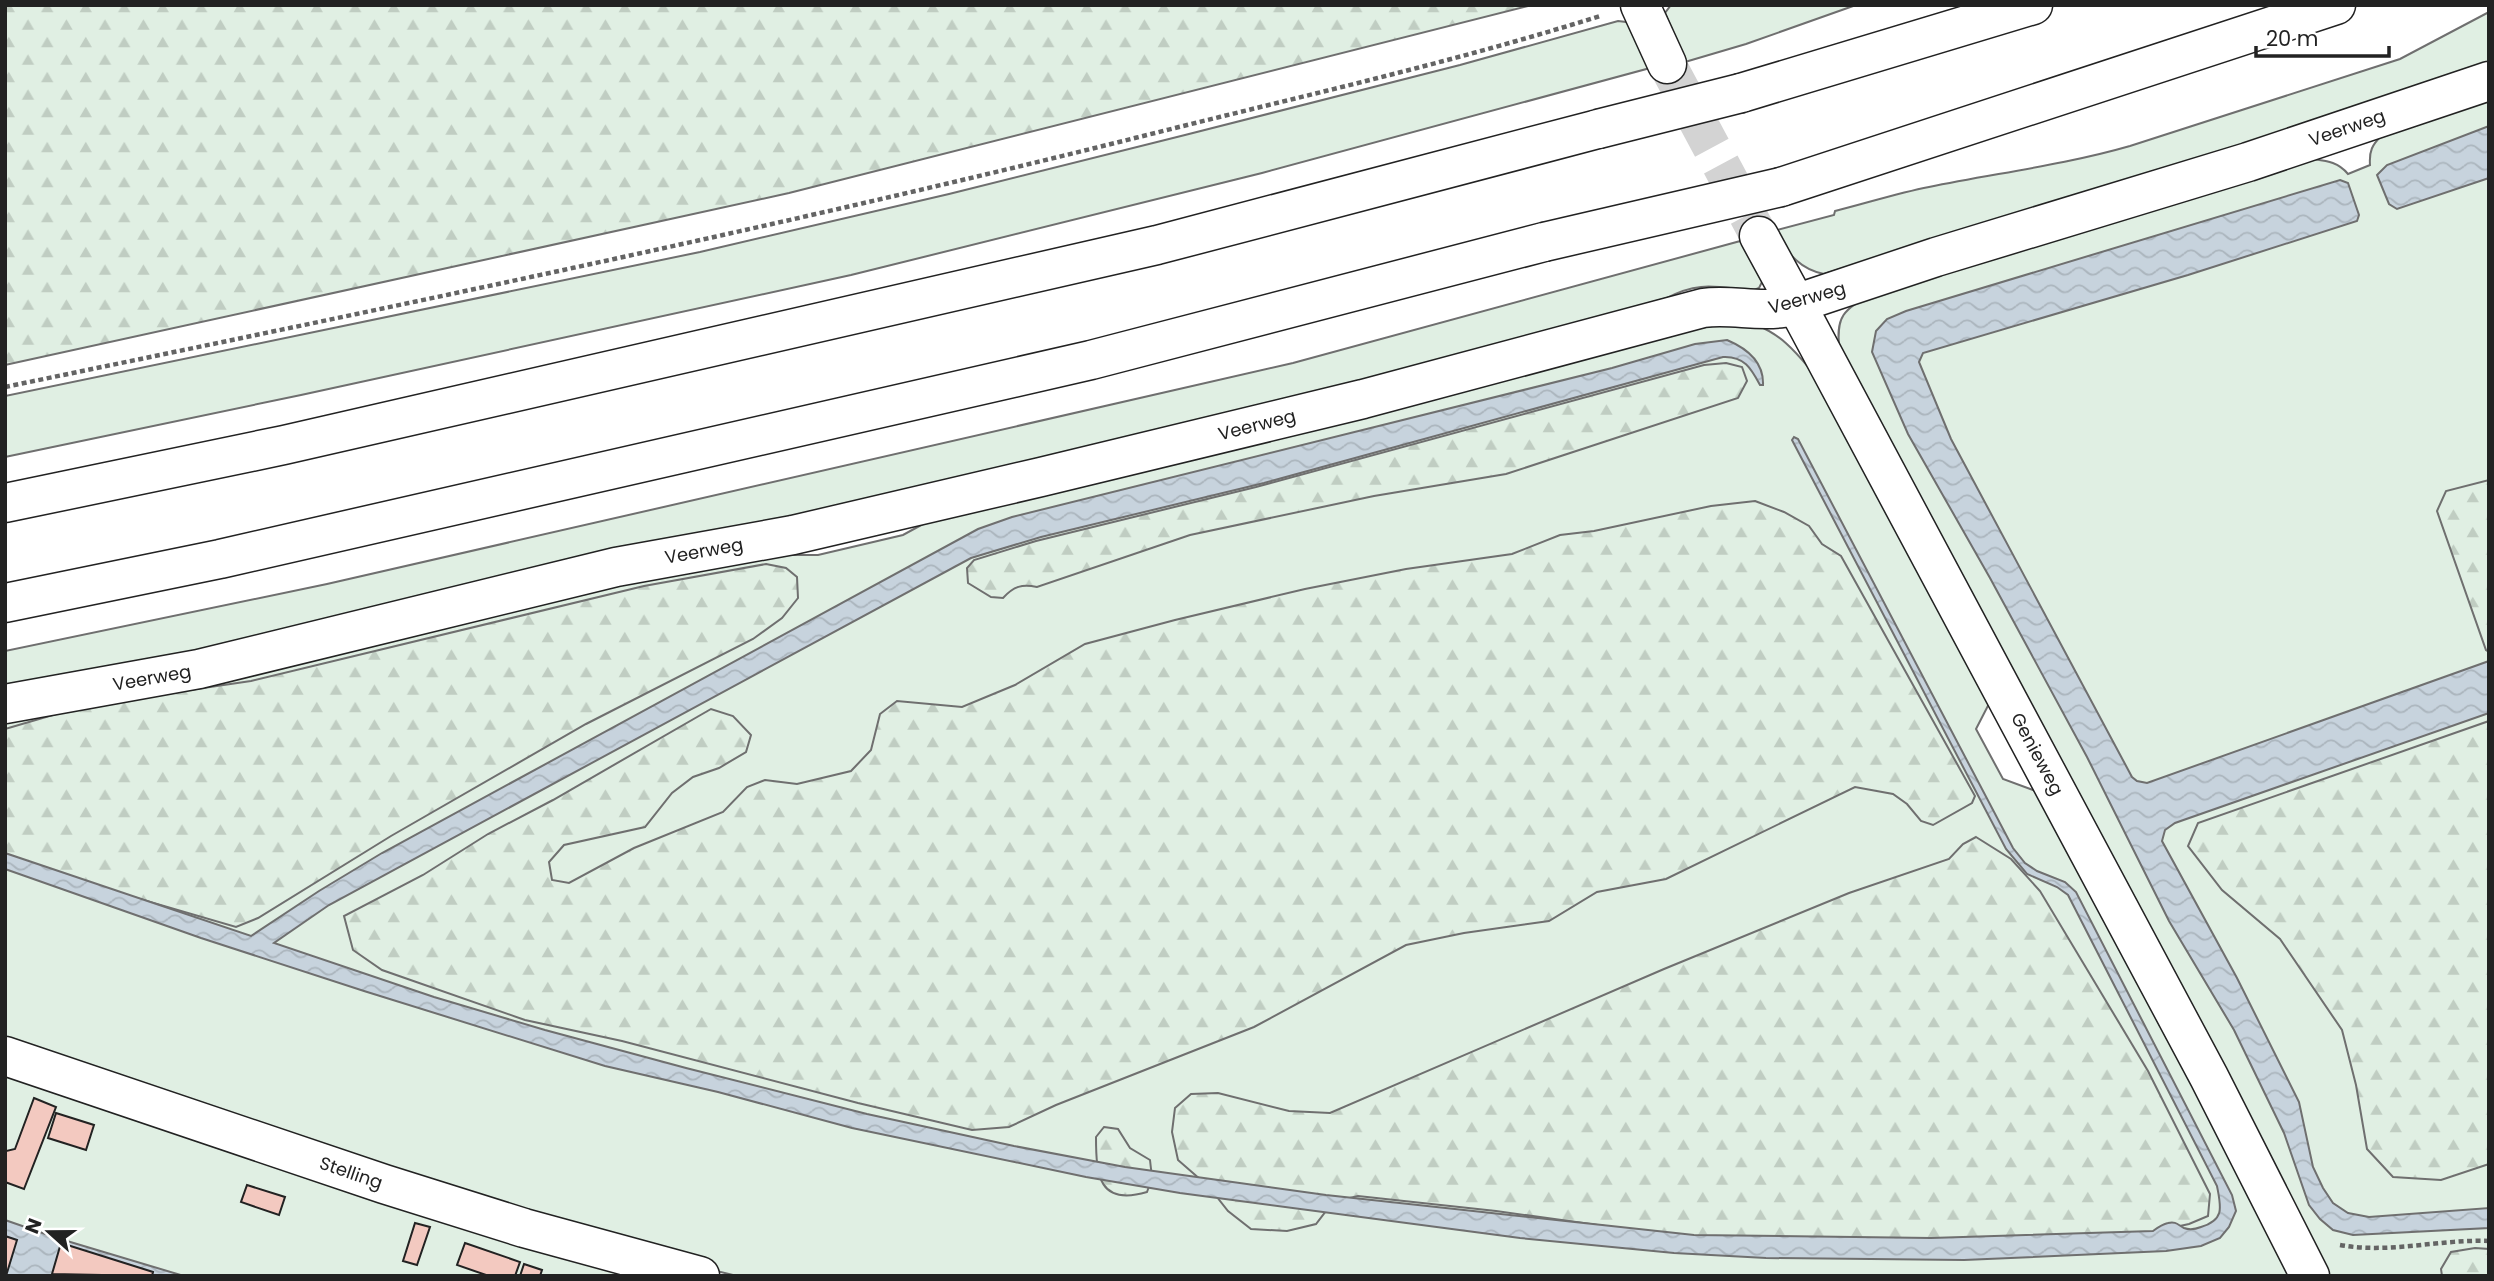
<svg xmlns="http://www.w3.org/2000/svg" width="2494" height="1281" viewBox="0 0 2494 1281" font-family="Poppins,sans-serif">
<defs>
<pattern id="forest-firs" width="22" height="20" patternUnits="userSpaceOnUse" patternTransform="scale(1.75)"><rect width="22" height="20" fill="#e0efe3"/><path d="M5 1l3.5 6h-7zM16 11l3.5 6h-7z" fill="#c0cdc2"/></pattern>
<pattern id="water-waves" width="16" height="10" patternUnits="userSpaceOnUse" patternTransform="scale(1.75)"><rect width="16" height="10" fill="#c7d3dd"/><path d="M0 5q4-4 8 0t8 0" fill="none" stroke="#abb5bd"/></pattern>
</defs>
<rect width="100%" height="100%" fill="#fff"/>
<g fill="#e0efe3" stroke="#6f6f6f" stroke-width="2">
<path d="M1671 5H1856L1746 44 1685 62 1665 13Z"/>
<path d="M2489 12V71L1824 274C1798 269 1788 252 1773 231L1834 215 1835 211C1867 203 1898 193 1929 187 1997 173 2064 165 2130 146L2400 59Z"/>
<path d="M1618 21 1626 22 1630 26 1650 68 1262 173 851 275 301 395 5 457V396L700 252 949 194 1185 135 1460 65Z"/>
<path d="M2489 94V1276H2324L1840 355C1834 312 1845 309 1880 290L2313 159C2327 161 2338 162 2348 174L2370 165C2369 151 2372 145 2382 135Z"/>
<path d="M1744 240 1763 280 1759 288 1754 290C1719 288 1700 280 1667 298L1359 384 208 652 5 690V651L327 584 1293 363Z"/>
<path d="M1756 325C1780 334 1794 350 1810 369L1993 696 1976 729 2003 779 2044 794 2295 1276H737L676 1261 5 1045V716L623 582 763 555H818L903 535 947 511 1653 335 1713 326Z"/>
<path d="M5 1067 672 1276H5Z"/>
</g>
<g fill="url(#forest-firs)" stroke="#6f6f6f" stroke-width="2">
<path d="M5 5H1532L789 193 5 365Z"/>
<path d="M1726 363 1742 367 1747 381 1738 398 1506 474 1374 496 1190 535 1037 587C1022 584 1014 586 1003 598L991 597 968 583 967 568 974 560 1036 541 1256 487 1704 365Z"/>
<path d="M2489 480V652L2486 650 2437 511 2446 491Z"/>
<path d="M1755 501 1784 512 1809 526 1822 544 1841 556 1975 796 1972 803 1933 825 1921 821 1907 804 1893 794 1855 787 1666 879 1597 892 1549 921 1464 933 1406 945 1254 1027 1056 1105 1009 1127 972 1130 858 1103 622 1041 525 1020 382 970 353 950 344 916 423 875 488 834 553 800 711 709 733 716 751 735 746 752 719 768 693 777 672 793 645 827 564 845 549 862 552 880 569 883 634 848 723 812 747 787 765 780 797 784 851 771 871 750 880 714 897 701 962 707 1015 685 1085 644 1175 620 1305 589 1406 569 1512 554 1560 535 1594 531 1711 506Z"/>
<path d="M766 564 786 568 797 577 798 598 782 618 753 639 586 724 391 836 258 918 236 927 54 874 5 857V729L87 705 251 681 644 586Z"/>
<path d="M2489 721V1164L2441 1180 2393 1177 2367 1149 2356 1085 2342 1030 2280 939 2222 890 2188 846 2198 823Z"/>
<path d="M1976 837 2011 859 2040 891 2148 1071 2210 1194 2208 1216 2189 1224 2148 1233 2028 1240 1684 1237 1496 1211 1358 1196 1333 1202 1316 1224 1287 1231 1251 1229 1228 1211 1209 1187 1178 1160 1172 1132 1175 1108 1191 1094 1218 1093 1289 1111 1330 1113 1664 969 1849 893 1949 859 1963 844Z"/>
<path d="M1104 1127 1118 1129 1130 1148 1150 1160 1152 1178 1147 1192C1099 1206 1096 1176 1096 1137Z"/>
<path d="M2475 1248 2489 1249V1276H2442L2441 1269 2451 1252Z"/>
</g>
<g fill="url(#water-waves)" stroke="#6f6f6f" stroke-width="2">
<path d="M2489 126V178L2397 209 2389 204 2377 175 2387 165Z"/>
<path d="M2340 180 2348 183 2359 215 2357 221 2188 275 1923 353 1919 362 1951 439 2132 777 2137 781 2147 783 2489 661V713L2175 823 2165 830 2162 841 2237 978 2299 1102 2313 1167 2323 1188 2333 1203 2348 1213 2369 1217 2489 1208V1228L2353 1235 2333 1230 2320 1219 2309 1205 2284 1133 2234 1030 2169 921 2087 757 1990 578 1908 434 1872 352 1876 331 1887 319 1906 311Z"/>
<path d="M1727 340C1746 348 1764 362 1763 385H1760C1751 368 1744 356 1723 357L1264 483 1041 537 971 558 329 905 274 943 434 997 545 1030 686 1068 867 1114 1014 1146 1125 1167 1326 1195 1694 1235 1931 1238 2153 1231C2157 1228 2163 1224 2168 1223 2176 1221 2178 1225 2184 1228 2189 1230 2196 1229 2201 1227 2225 1220 2221 1207 2217 1186L2068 895 2057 887 2027 874 2006 849 1792 440 1794 437 1798 439 2013 848 2025 863 2037 871 2065 882 2076 892 2232 1195 2236 1211 2229 1227 2220 1238 2201 1246 2166 1251 1964 1260 1766 1258 1674 1253 1520 1238 1180 1193 1086 1177 852 1128 718 1092 605 1066 364 991 201 938 5 869V853L251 936 319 891 382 853 978 529 1012 517 1612 368 1695 344Z"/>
<path d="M5 1220 57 1238 184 1276H5Z"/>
</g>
<g fill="#f3c9c0" stroke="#222" stroke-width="2">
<path d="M34 1098 56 1107 24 1189 5 1182V1154L6 1151 15 1149Z"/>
<path d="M56 1113 94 1125 86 1150 48 1138Z"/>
<path d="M247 1185 285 1197 279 1215 241 1202Z"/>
<path d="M415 1223 430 1227 417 1265 403 1261Z"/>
<path d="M5 1236 17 1240 6 1276H5Z"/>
<path d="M61 1243 153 1272 152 1276 52 1274Z"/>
<path d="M465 1243 520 1262 515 1276H489L457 1265Z"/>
<path d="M524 1264 542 1270 540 1276H520Z"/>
</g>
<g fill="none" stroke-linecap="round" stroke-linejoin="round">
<path stroke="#d3d3d3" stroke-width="38" stroke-dasharray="38 19" stroke-linecap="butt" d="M1667 64 1759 236"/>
<g stroke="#222" stroke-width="41">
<g id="street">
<path d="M1796 304 2209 1077 2310 1276"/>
<path d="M5 704 199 669 616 567 793 535 1041 477 1363 399 1703 308C1730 304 1756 312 1783 308L1936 257 2248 162 2489 81"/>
<path d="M5 1056 384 1184 524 1228 700 1276"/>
</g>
</g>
<g stroke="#222" stroke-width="41">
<g id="secondary">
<path d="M1640 5 1667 64"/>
<path d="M1759 236 1796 304"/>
</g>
</g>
<g stroke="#222" stroke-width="41">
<g id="highway">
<path d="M1741 93 2033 5"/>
<path d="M1781 187 2336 5"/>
<path d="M5 503 284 445 1157 245 1598 129"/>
<path d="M5 603 220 559 1091 360 1544 242"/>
</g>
</g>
<g stroke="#646464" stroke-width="4.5" stroke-dasharray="5 3.5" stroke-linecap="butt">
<path d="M5 387C387 308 768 230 1147 135 1298 97 1451 63 1600 16"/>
<path d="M2340 1245C2390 1254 2439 1239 2489 1241"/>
</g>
<use href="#street" stroke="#fff" stroke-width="38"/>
<use href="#secondary" stroke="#fff" stroke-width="38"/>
<use href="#highway" stroke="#fff" stroke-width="38"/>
<g stroke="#222" stroke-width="41" stroke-linecap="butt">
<g id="highway-bridge">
<path d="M1598 129 1741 93"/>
<path d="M1544 242 1781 187"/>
</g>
</g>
<use href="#highway-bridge" stroke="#fff" stroke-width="38"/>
</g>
<g text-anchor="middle" stroke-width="5" stroke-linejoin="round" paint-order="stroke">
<g font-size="18" fill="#222" stroke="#fff">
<text transform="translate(2347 128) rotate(-19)" y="6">Veerweg</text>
<text transform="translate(1807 298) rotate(-15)" y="6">Veerweg</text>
<text transform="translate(1257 425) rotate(-14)" y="6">Veerweg</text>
<text transform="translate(704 551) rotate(-10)" y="6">Veerweg</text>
<text transform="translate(152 678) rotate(-10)" y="6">Veerweg</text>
<text transform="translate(2037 754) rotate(62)" y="6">Genieweg</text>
<text transform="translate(351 1173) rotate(19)" y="6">Stelling</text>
</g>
</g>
<rect width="2494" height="1281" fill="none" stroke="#222222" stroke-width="14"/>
<g transform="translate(49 1232) rotate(291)" stroke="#ffffff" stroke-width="5" paint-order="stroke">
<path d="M0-5L12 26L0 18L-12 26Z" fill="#222222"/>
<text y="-10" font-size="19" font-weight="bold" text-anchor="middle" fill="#222222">N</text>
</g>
<path d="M2256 46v10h133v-10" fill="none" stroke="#222222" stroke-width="3.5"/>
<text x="2266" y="46" font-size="21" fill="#222222" stroke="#ffffff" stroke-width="5" paint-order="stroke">20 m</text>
</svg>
